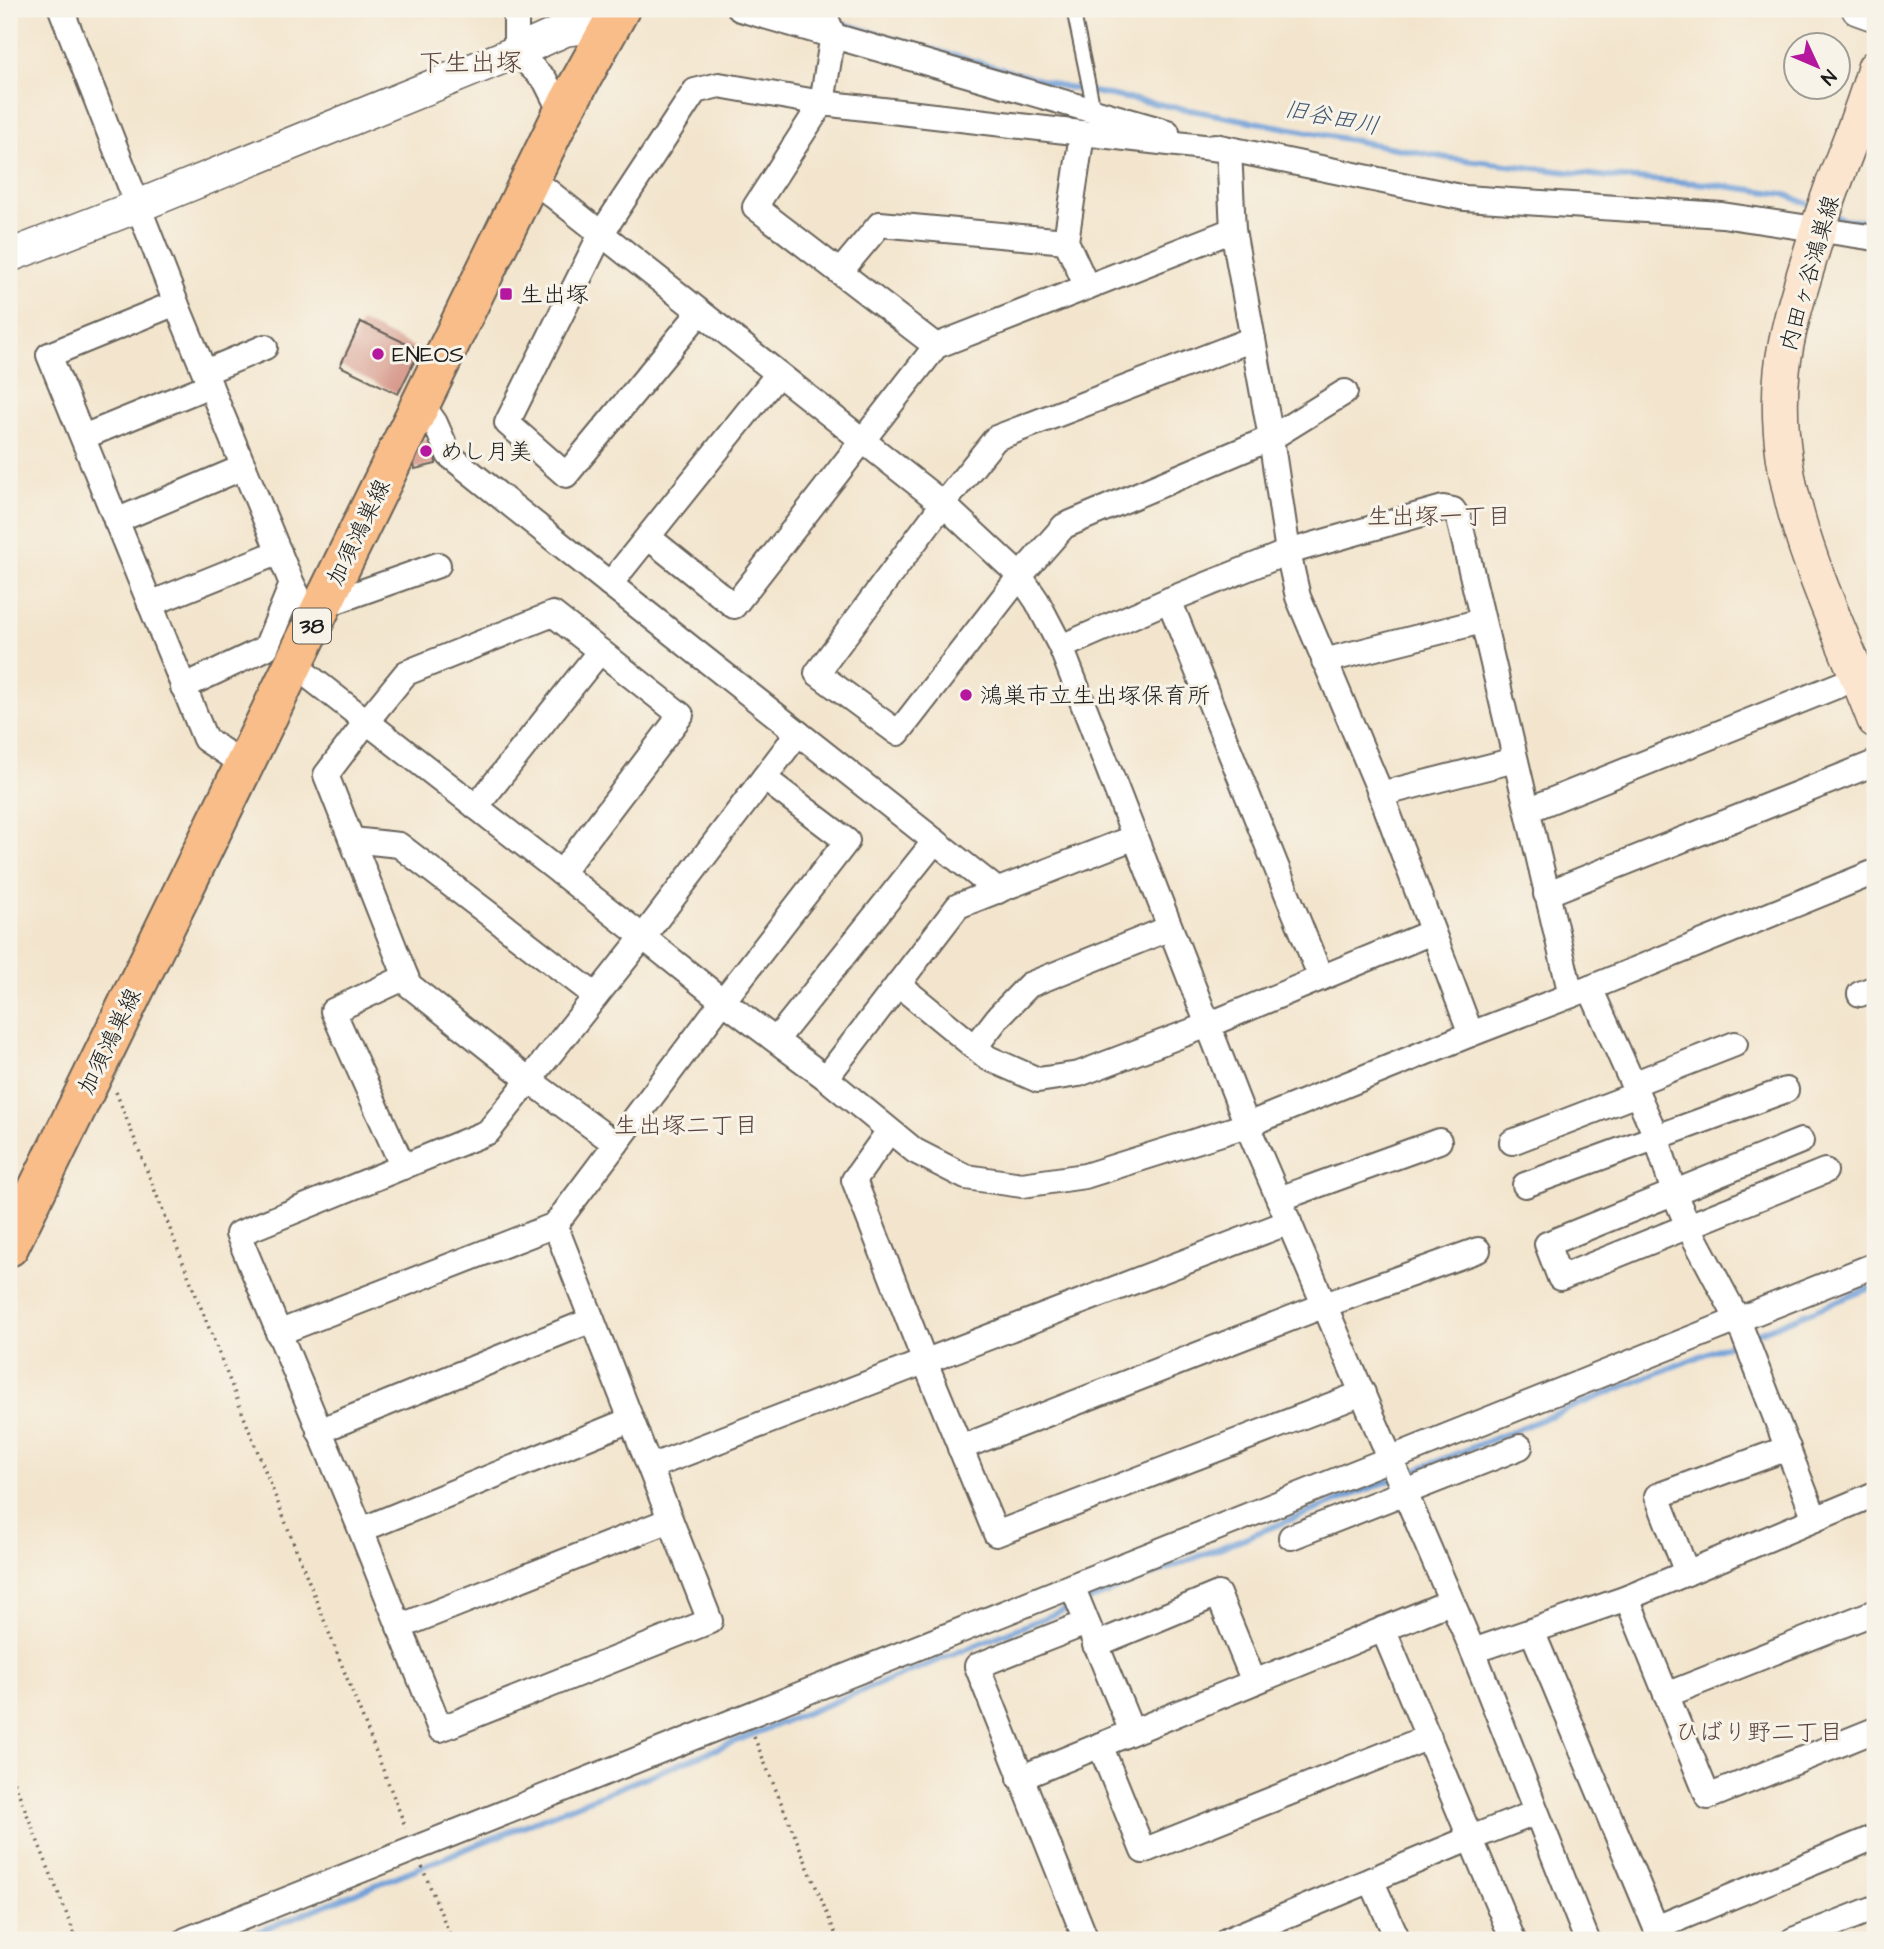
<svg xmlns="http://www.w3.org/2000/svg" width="1884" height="1949" viewBox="0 0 1884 1949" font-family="'Architects Daughter','Klee One',sans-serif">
<rect width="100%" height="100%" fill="#f7f3e8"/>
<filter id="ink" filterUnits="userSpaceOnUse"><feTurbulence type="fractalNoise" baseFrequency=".0143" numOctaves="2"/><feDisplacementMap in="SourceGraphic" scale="14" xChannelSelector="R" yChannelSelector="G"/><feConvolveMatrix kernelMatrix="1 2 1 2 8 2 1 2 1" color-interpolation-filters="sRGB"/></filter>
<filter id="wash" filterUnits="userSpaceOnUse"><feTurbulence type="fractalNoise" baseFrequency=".00686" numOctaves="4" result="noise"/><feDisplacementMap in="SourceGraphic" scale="28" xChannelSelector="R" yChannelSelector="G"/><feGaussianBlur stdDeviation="1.57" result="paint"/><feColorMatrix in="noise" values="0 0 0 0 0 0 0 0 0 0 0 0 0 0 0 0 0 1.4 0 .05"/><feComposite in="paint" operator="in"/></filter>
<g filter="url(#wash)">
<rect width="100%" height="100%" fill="#f3e5cd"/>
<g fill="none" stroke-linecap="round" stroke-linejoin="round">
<g stroke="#6e9ed7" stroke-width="6">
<path d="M788 9 819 17"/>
<path d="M836 22 1061 86 1448 158 1610 177 1709 184 1784 194 1813 206"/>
<path d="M1833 215 1842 219 1875 222"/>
<path d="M1750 1336 1875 1286"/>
<path d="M1403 1475 1740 1340"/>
<path d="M1084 1602 1393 1479"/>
<path d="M238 1940 1074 1606"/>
</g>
</g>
<g id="blocks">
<g fill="#d49284">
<path d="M361 322 420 350 398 394 340 366Z"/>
<path d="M421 439H434L436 464 415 469 413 457Z"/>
</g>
</g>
</g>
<g filter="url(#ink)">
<use href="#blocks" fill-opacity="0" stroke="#67625a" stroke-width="2"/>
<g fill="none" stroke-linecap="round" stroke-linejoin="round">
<g stroke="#67625a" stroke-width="16">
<path id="service" d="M1073 9 1094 110"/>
</g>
<g stroke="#67625a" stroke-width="28">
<g id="minor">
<path d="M61 9 176 303 292 584 313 625"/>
<path d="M516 9V52L545 80 562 114"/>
<path d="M740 9 1167 132"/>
<path d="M822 9 833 34 822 103 755 207 936 346"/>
<path d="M1082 134 1066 241 1087 287"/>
<path d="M1215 146 1465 198 1722 215 1875 238"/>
<path d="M1229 150 1233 230 1271 438 1288 552 1298 597 1381 794 1471 1034"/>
<path d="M531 178 943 504 1020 576 1037 601 1061 647 1247 1125 1473 1651 1587 1940"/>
<path d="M840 272 880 224 1066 241"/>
<path d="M176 303 49 355 205 739 244 765"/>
<path d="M700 312 566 475 507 423 601 234 695 91 719 85 822 103 1229 150"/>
<path d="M1253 339 996 438 943 504 817 673 898 733 1020 576 1064 526 1271 438 1345 392"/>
<path d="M205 372 265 347"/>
<path d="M421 403 435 423 449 455 610 584 998 891"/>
<path d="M83 437 210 385"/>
<path d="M116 521 244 467"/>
<path d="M648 537 734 606 936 346 1233 230"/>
<path d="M610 584 778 374"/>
<path d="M1169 600 1321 978"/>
<path d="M150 604 279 552"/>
<path d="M322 606 438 565"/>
<path d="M1061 647 1169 600 1288 552 1443 508 1453 510 1459 519 1571 995"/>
<path d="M600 651 553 614 406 673 366 722 326 775 409 985 529 1080 616 1144"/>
<path d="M1324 661 1482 621"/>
<path d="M293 664 643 937 723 1001 826 1078 915 1151 966 1177 1022 1185 1085 1176 1247 1125 1471 1034 1590 988 1875 872"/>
<path d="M183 687 266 648 292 584"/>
<path d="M1381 794 1515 760"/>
<path d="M476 807 600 651 681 715 561 873"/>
<path d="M1528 810 1859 677"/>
<path d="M352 840 399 845 596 996"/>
<path d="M1546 894 1875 763"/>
<path d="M898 984 988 1058 1038 1080 1079 1074 1208 1025 1432 932"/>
<path d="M1590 988 1656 1136 1674 1193 1688 1226 1738 1320 1815 1519"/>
<path d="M1860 994 1875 988"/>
<path d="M776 1040 935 841"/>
<path d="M975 1047 999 1016 1029 985 1170 928"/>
<path d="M826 1078 958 906 1135 837"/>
<path d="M1633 1084 1735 1044"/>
<path d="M889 1131 854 1180 925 1362 996 1534 1363 1393"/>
<path d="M1801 1141 1547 1244 1560 1278 1825 1171"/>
<path d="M1512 1142 1637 1094"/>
<path d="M403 1167 333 1011 406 977"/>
<path d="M1525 1185 1786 1090"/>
<path d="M1279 1199 1439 1141"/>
<path d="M555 1225 710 1621 440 1729 361 1530 238 1234 488 1132 643 937 798 733"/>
<path d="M278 1333 555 1225 723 1001 847 841 764 778"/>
<path d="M319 1431 592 1320"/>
<path d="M960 1448 1325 1305 1478 1250"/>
<path d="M650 1467 1289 1222"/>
<path d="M361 1530 630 1420"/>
<path d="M1291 1537 1520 1447"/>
<path d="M1687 1573 1657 1496 1788 1448"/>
<path d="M1072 1586 1132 1732"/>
<path d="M1627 1598 1708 1797 1875 1730"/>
<path d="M1086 1623 977 1666 1086 1940"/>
<path d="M399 1627 670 1520"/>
<path d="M1383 1629 1513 1940"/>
<path d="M1532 1631 1656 1928 1875 1837"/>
<path d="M1095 1645 1218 1594 1254 1682"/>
<path d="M1473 1651 1627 1598 1875 1494"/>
<path d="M1666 1695 1875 1612"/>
<path d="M1100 1745 1143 1851 1429 1737"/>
<path d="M1020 1778 1450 1602"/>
<path d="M1371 1880 1398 1940"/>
<path d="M186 1940 1875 1265"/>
<path d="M1228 1940 1471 1838 1535 1813"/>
<path d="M1793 1940 1875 1908"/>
</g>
</g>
<g stroke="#67625a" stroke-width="35">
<g id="tertiary">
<path d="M1858 9 1875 15"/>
<path d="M9 256 138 206 516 52 565 30 610 24"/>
</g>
</g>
<g stroke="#67625a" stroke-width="38">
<path id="secondary" d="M1875 68C1860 124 1833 177 1817 233 1804 278 1787 324 1782 371 1769 497 1832 607 1875 720"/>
</g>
<g stroke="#67625a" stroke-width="42">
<path id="primary" d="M9 1247 562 114 620 9"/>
</g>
<g stroke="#67625a" stroke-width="3.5" stroke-dasharray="2 5" stroke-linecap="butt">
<path d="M116 1092 406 1828"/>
<path d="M754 1737 838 1940"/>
<path d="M9 1769 77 1940"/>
<path d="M422 1867 452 1940"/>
</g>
<use href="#service" stroke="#fff" stroke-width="12"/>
<use href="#minor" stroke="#fff" stroke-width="24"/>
<use href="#tertiary" stroke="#fff" stroke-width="32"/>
<use href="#secondary" stroke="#fce5cf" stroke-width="35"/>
<use href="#primary" stroke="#f8bd88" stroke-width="38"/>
</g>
</g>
<g fill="#b5179e" stroke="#f7f3e8" stroke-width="2.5">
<rect x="499" y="287" width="14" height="14" rx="3.5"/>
<circle cx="378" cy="354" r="7"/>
<circle cx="426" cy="451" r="7"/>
<circle cx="966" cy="695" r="7"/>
</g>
<g text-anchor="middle" stroke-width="6" stroke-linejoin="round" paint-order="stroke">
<rect fill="#f7f3e8" stroke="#5e5c59" stroke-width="2" x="293" y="608.5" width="38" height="35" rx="5"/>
<g font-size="21" font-weight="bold" fill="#1c1c1c">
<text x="312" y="633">38</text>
</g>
<g font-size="23" fill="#1c1c1c" stroke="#f7f3e8">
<text transform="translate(1809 273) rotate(-74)" y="8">内田ヶ谷鴻巣線</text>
<text transform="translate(358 532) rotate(-64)" y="8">加須鴻巣線</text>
<text transform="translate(109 1041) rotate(-64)" y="8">加須鴻巣線</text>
</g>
<g font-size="23" fill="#1c1c1c" stroke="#f7f3e8" text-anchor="start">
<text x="520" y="302">生出塚</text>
<text x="392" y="362">ENEOS</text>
<text x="440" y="459">めし月美</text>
<text x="980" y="703">鴻巣市立生出塚保育所</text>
</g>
<g font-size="24" font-style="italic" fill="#415670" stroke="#f7f3e8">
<text transform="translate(1332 117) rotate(11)" y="8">旧谷田川</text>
</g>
<g font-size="24" fill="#5c4540" stroke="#f7f3e8">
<text x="1439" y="524">生出塚一丁目</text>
<text x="686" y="1133">生出塚二丁目</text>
<text x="1759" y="1740">ひばり野二丁目</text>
</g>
<g font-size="26" fill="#5c4540" stroke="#f7f3e8">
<text x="470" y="71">下生出塚</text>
</g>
</g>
<rect width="1884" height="1949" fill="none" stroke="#f7f3e8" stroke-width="35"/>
<g transform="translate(1817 66) rotate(134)"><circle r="33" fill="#f7f3e8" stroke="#9f9d96" stroke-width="2"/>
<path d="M0-5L12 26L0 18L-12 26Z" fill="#b5179e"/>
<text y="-10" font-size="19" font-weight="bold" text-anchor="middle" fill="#1c1c1c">N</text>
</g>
</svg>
